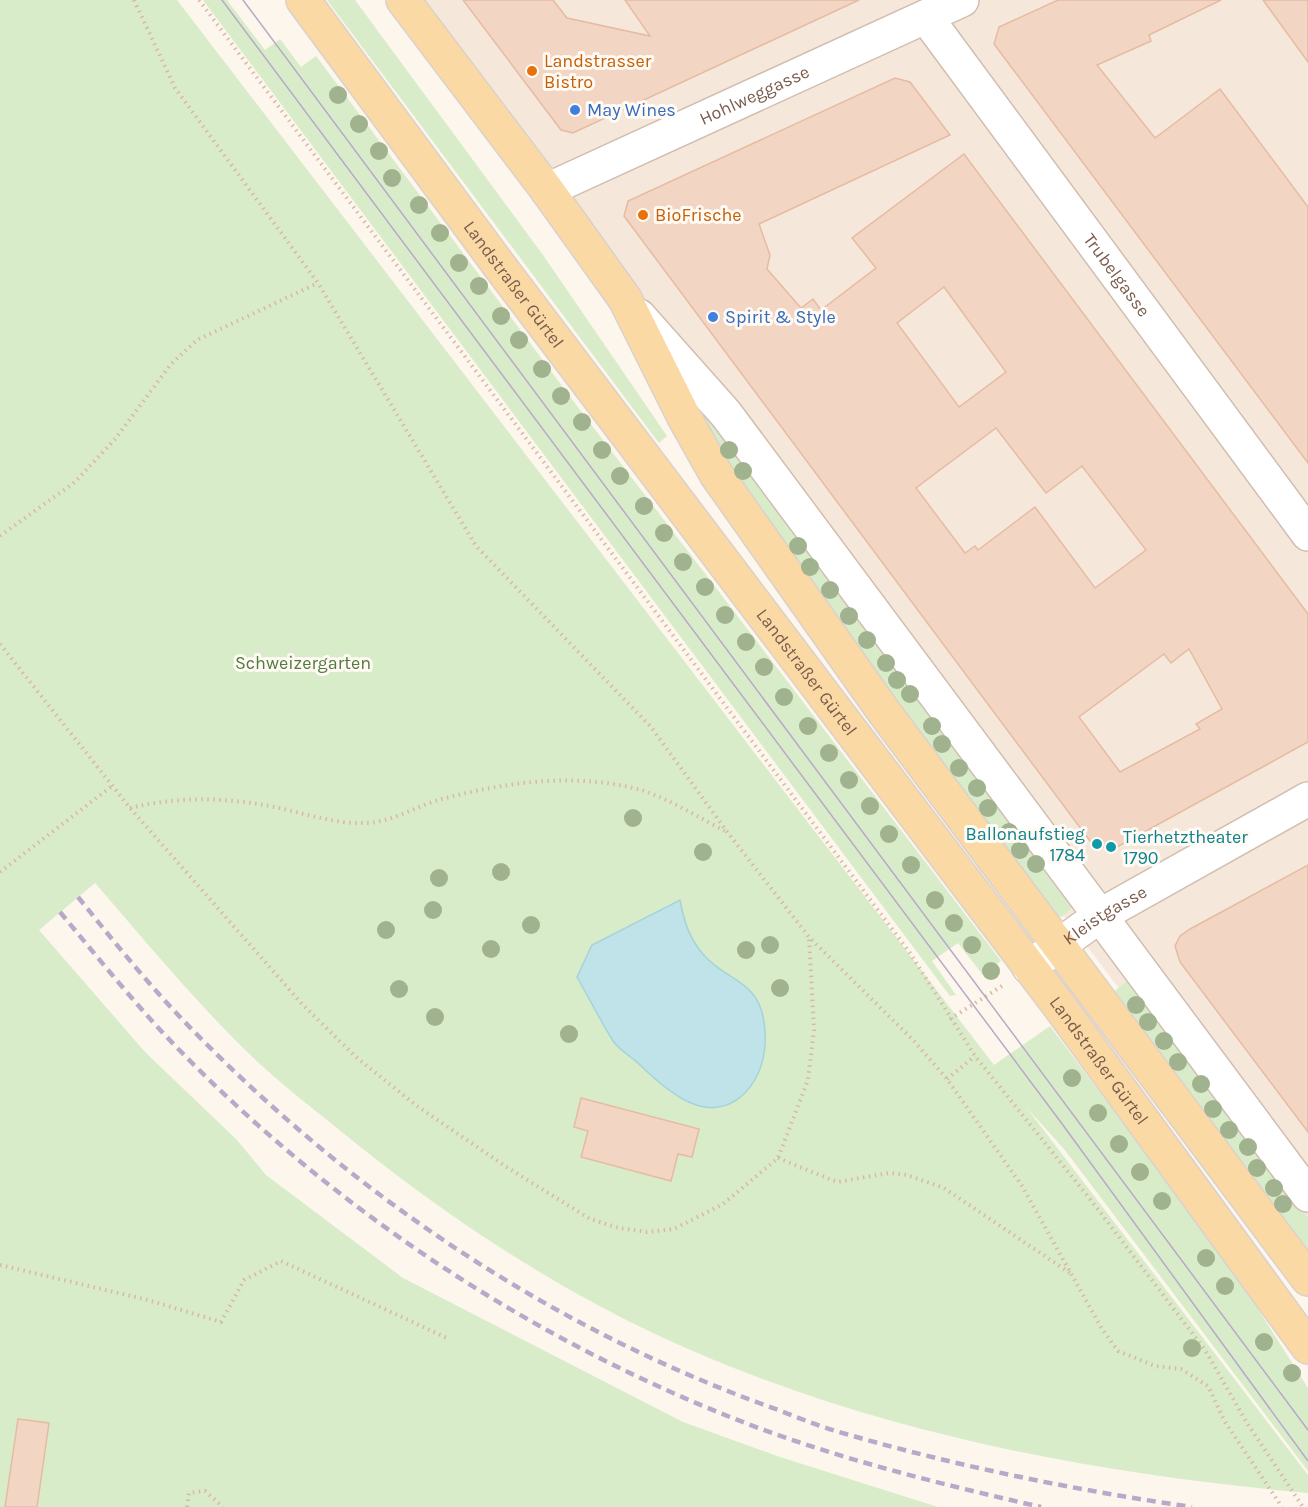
<svg xmlns="http://www.w3.org/2000/svg" width="1308" height="1507" viewBox="0 0 1308 1507" font-family="Karla,sans-serif">
<rect width="100%" height="100%" fill="#fdf6ec"/>
<path fill="#f5e8da" d="M403 0H1308V1238L933 743 681 382Z"/>
<g fill="#d8ecc9">
<path d="M0 0H177L994 1065 1050 1026 1234 1271 1308 1388V1471L1064 1149 1026 1107 1308 1475V1493C1084 1473 860 1430 655 1334 541 1280 434 1208 337 1128 311 1107 285 1087 261 1065 201 1009 149 945 95 883L39 930 145 1052 237 1140 266 1175 403 1278 683 1422 780 1457 938 1507H0Z"/>
<path d="M203 0H227L265 50 280 39 301 67 316 56 580 410 1001 961 983 975 958 943 932 961 956 995 950 996Z"/>
<path d="M327 0H355L543 255 667 436 659 443Z"/>
<path d="M702 410 1073 907 1062 917 1055 915 884 686 698 416Z"/>
<path d="M1129 979 1308 1218V1249L1115 991Z"/>
</g>
<path fill="#bfe3e8" stroke="#a5d3da" stroke-width="1.5" d="M680 900C684 921 689 938 703 954 725 981 758 979 764 1022 768 1048 763 1075 744 1094 708 1128 667 1091 640 1065 631 1056 620 1051 613 1041 600 1020 589 998 577 977L592 945Z"/>
<g fill="#f3d5c3" stroke="#e6bba3" stroke-width="1.5" fill-rule="evenodd">
<path d="M463 0H553L567 18 650 36 625 0H859L573 133 561 130Z"/>
<path d="M1058 0H1221L1149 35 1151 41 1097 65 1155 138 1220 89 1308 207V463L994 44 999 27Z"/>
<path d="M1263 0H1308V62Z"/>
<path d="M895 78 910 82 950 135 759 224 770 255 767 269 801 308 813 299 821 310 876 268 852 238 964 154 1308 614V742L1117 847H1104L1090 841 624 216 628 201ZM944 287 1006 372 959 407 897 323ZM996 428 1046 493 1082 466 1146 550 1095 588 1035 507 978 550 975 546 965 553 916 488ZM1189 649 1222 709 1196 724 1200 729 1120 772 1079 717 1164 654 1171 663Z"/>
<path d="M1308 865V1132L1180 962 1175 946 1180 936 1190 929Z"/>
<path d="M581 1098 699 1129 692 1157 678 1154 671 1181 581 1157 588 1131 574 1127Z"/>
<path d="M18 1419 49 1423 37 1507H5Z"/>
</g>
<g fill="none" stroke-linecap="round" stroke-linejoin="round">
<g stroke="#d1beb0" stroke-width="36">
<g id="minor">
<path id="s1" d="M926 17 1308 534"/>
<path id="s2" d="M547 190 962 0"/>
<path d="M639 316 726 414 1308 1195"/>
<path id="s3" d="M1029 967 1101 915 1308 799"/>
</g>
</g>
<g stroke="#dad1cd" stroke-width="36">
<g id="primary">
<path id="s4" d="M303 0 498 264 1060 1007 1308 1347"/>
<path d="M403 0 547 190 625 299 684 417 716 474 884 712 1308 1279"/>
</g>
</g>
<g stroke="#d9b8a5" stroke-width="4" stroke-dasharray="1.5 4.5" stroke-linecap="butt">
<path d="M134 0 175 88 318 283 476 546 651 727 728 833 809 937 914 1041 947 1079 1022 1186 1102 1329 1118 1351 1155 1366 1181 1369 1208 1386 1225 1422 1282 1507"/>
<path d="M199 0 910 953 975 1056 1090 1199 1205 1350 1247 1423 1303 1507"/>
<path d="M0 536 75 482 116 438 171 364 197 340 318 283"/>
<path d="M0 644 130 808 302 1004 356 1057 417 1106 505 1166 590 1219 619 1228 647 1232 674 1229 723 1204 778 1158 808 1080 814 1030 809 937"/>
<path d="M130 808C180 796 228 797 279 808 307 814 336 824 364 823 391 823 416 806 442 799 506 782 576 772 641 790 668 798 701 819 727 832"/>
<path d="M0 872 112 786"/>
<path d="M950 1019 1002 986"/>
<path d="M947 1079 975 1056"/>
<path d="M778 1158 837 1182 890 1173 907 1175 944 1188 1070 1273"/>
<path d="M0 1265 148 1300 221 1322 244 1280 281 1261 447 1338"/>
<path d="M187 1507 189 1493 205 1491 223 1507"/>
</g>
<use href="#minor" stroke="#fff" stroke-width="33"/>
<use href="#primary" stroke="#fbd9a5" stroke-width="33"/>
<g stroke="#b9a8c9" stroke-width="1.5">
<path d="M222 0 1060 1121 1308 1461"/>
<path d="M243 0 1308 1430"/>
</g>
<g stroke="#b9a8c9" stroke-width="4.5" stroke-dasharray="9 6" stroke-linecap="butt">
<path d="M78 897C111 938 144 979 180 1017 341 1186 540 1322 759 1403 788 1413 816 1426 846 1434 960 1467 1075 1490 1192 1507"/>
<path d="M60 912C94 953 127 994 163 1033 321 1200 517 1332 730 1417 830 1457 936 1483 1041 1507"/>
</g>
</g>
<g fill="#a0b28e">
<circle cx="338" cy="95" r="9"/>
<circle cx="359" cy="124" r="9"/>
<circle cx="379" cy="151" r="9"/>
<circle cx="392" cy="178" r="9"/>
<circle cx="419" cy="205" r="9"/>
<circle cx="440" cy="233" r="9"/>
<circle cx="459" cy="263" r="9"/>
<circle cx="479" cy="286" r="9"/>
<circle cx="501" cy="316" r="9"/>
<circle cx="519" cy="340" r="9"/>
<circle cx="542" cy="369" r="9"/>
<circle cx="561" cy="396" r="9"/>
<circle cx="582" cy="422" r="9"/>
<circle cx="602" cy="450" r="9"/>
<circle cx="729" cy="450" r="9"/>
<circle cx="743" cy="471" r="9"/>
<circle cx="620" cy="476" r="9"/>
<circle cx="644" cy="506" r="9"/>
<circle cx="664" cy="533" r="9"/>
<circle cx="798" cy="546" r="9"/>
<circle cx="683" cy="562" r="9"/>
<circle cx="810" cy="567" r="9"/>
<circle cx="705" cy="587" r="9"/>
<circle cx="830" cy="590" r="9"/>
<circle cx="725" cy="615" r="9"/>
<circle cx="849" cy="616" r="9"/>
<circle cx="867" cy="640" r="9"/>
<circle cx="746" cy="642" r="9"/>
<circle cx="886" cy="663" r="9"/>
<circle cx="764" cy="667" r="9"/>
<circle cx="897" cy="680" r="9"/>
<circle cx="910" cy="694" r="9"/>
<circle cx="784" cy="697" r="9"/>
<circle cx="808" cy="726" r="9"/>
<circle cx="932" cy="726" r="9"/>
<circle cx="942" cy="744" r="9"/>
<circle cx="829" cy="753" r="9"/>
<circle cx="959" cy="768" r="9"/>
<circle cx="849" cy="780" r="9"/>
<circle cx="977" cy="788" r="9"/>
<circle cx="870" cy="806" r="9"/>
<circle cx="988" cy="808" r="9"/>
<circle cx="633" cy="818" r="9"/>
<circle cx="1009" cy="832" r="9"/>
<circle cx="889" cy="834" r="9"/>
<circle cx="1020" cy="850" r="9"/>
<circle cx="703" cy="852" r="9"/>
<circle cx="1036" cy="864" r="9"/>
<circle cx="911" cy="865" r="9"/>
<circle cx="501" cy="872" r="9"/>
<circle cx="439" cy="878" r="9"/>
<circle cx="935" cy="900" r="9"/>
<circle cx="433" cy="910" r="9"/>
<circle cx="954" cy="923" r="9"/>
<circle cx="531" cy="925" r="9"/>
<circle cx="386" cy="930" r="9"/>
<circle cx="770" cy="945" r="9"/>
<circle cx="972" cy="945" r="9"/>
<circle cx="491" cy="949" r="9"/>
<circle cx="746" cy="950" r="9"/>
<circle cx="991" cy="971" r="9"/>
<circle cx="780" cy="988" r="9"/>
<circle cx="399" cy="989" r="9"/>
<circle cx="1136" cy="1005" r="9"/>
<circle cx="435" cy="1017" r="9"/>
<circle cx="1148" cy="1022" r="9"/>
<circle cx="569" cy="1034" r="9"/>
<circle cx="1164" cy="1041" r="9"/>
<circle cx="1178" cy="1062" r="9"/>
<circle cx="1072" cy="1078" r="9"/>
<circle cx="1201" cy="1084" r="9"/>
<circle cx="1213" cy="1109" r="9"/>
<circle cx="1098" cy="1113" r="9"/>
<circle cx="1229" cy="1130" r="9"/>
<circle cx="1119" cy="1144" r="9"/>
<circle cx="1248" cy="1147" r="9"/>
<circle cx="1257" cy="1168" r="9"/>
<circle cx="1140" cy="1172" r="9"/>
<circle cx="1274" cy="1188" r="9"/>
<circle cx="1162" cy="1201" r="9"/>
<circle cx="1283" cy="1204" r="9"/>
<circle cx="1206" cy="1258" r="9"/>
<circle cx="1225" cy="1286" r="9"/>
<circle cx="1264" cy="1342" r="9"/>
<circle cx="1192" cy="1348" r="9"/>
<circle cx="1292" cy="1373" r="9"/>
</g>
<g fill="#e8710a" stroke="#fffaf3" stroke-width="2">
<circle cx="532" cy="71" r="6"/>
<circle cx="643" cy="215" r="6"/>
</g>
<g fill="#3f7fe0" stroke="#fffaf3" stroke-width="2">
<circle cx="575" cy="110" r="6"/>
<circle cx="713" cy="317" r="6"/>
</g>
<g fill="#0f9aa8" stroke="#fffaf3" stroke-width="2">
<circle cx="1097" cy="844" r="6"/>
<circle cx="1111" cy="847" r="6"/>
</g>
<g text-anchor="middle" stroke-width="6" stroke-linejoin="round" paint-order="stroke">
<g font-size="18" fill="#c56008" stroke="#fffaf3" text-anchor="start">
<text x="544" y="67">Landstrasser<tspan x="544" dy="21">Bistro</tspan></text>
<text x="655" y="221">BioFrische</text>
</g>
<g font-size="18" fill="#7a5c4d" stroke="#fffaf3">
<text dy="6" stroke="none"><textPath href="#s2" startOffset="228">Hohlweggasse</textPath></text>
<text dy="6" stroke="none"><textPath href="#s1" startOffset="321">Trubelgasse</textPath></text>
<text dy="6" stroke="none"><textPath href="#s4" startOffset="354">Landstraßer Gürtel</textPath></text>
<text dy="6" stroke="none"><textPath href="#s4" startOffset="840">Landstraßer Gürtel</textPath></text>
<text dy="6" stroke="none"><textPath href="#s3" startOffset="92">Kleistgasse</textPath></text>
<text dy="6" stroke="none"><textPath href="#s4" startOffset="1326">Landstraßer Gürtel</textPath></text>
</g>
<g font-size="18" fill="#366cbe" stroke="#fffaf3" text-anchor="start">
<text x="587" y="116">May Wines</text>
<text x="725" y="323">Spirit &amp; Style</text>
</g>
<g font-size="18" fill="#537a41" stroke="#fffaf3">
<text x="303" y="669">Schweizergarten</text>
</g>
<g font-size="18" fill="#0d838f" stroke="#fffaf3" text-anchor="end">
<text x="1085" y="840">Ballonaufstieg<tspan x="1085" dy="21">1784</tspan></text>
<text x="1123" y="843" text-anchor="start">Tierhetztheater<tspan x="1123" dy="21">1790</tspan></text>
</g>
</g>
</svg>
